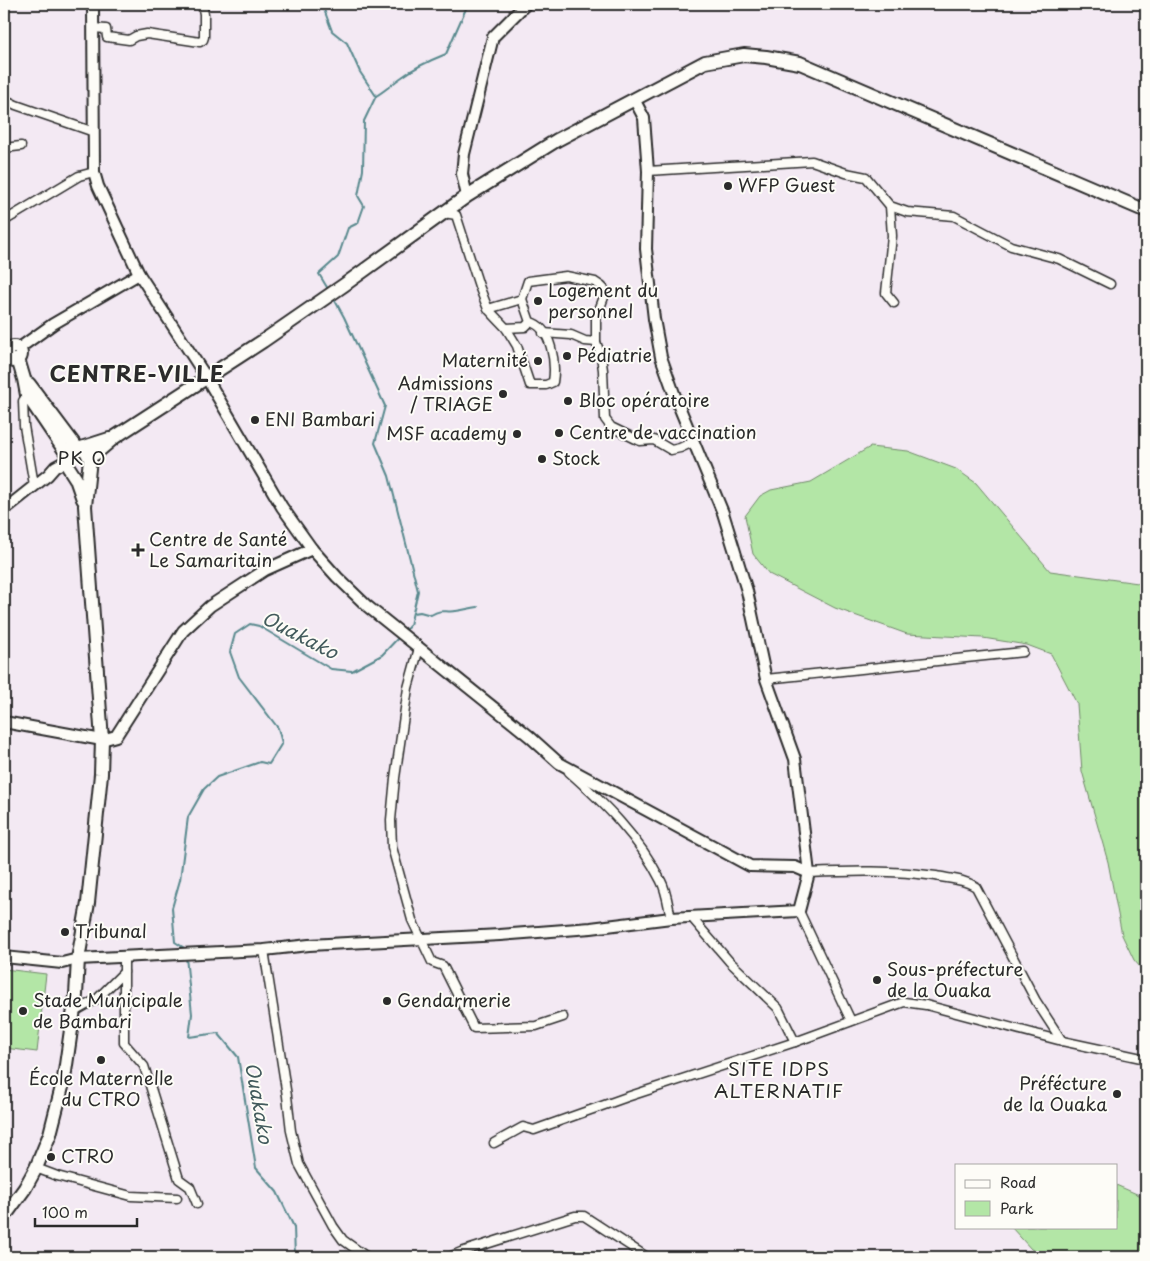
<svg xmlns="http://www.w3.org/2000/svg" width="1150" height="1261" viewBox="0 0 1150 1261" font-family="'Playpen Sans',sans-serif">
<rect width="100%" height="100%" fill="#f3e9f3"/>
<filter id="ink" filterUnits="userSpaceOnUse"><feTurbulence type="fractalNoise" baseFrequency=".02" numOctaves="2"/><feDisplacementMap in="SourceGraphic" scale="10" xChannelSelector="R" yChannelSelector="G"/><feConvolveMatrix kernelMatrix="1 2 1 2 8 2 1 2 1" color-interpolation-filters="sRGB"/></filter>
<g filter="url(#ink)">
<g fill="#b3e6a6" stroke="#6f8868">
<path d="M870 447 908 451 956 469 976 483 1050 571 1138 583 1146 587V974L1134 960 1122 935 1108 862 1082 771 1077 704 1051 654 1027 645 983 638 907 634 835 608 769 574 753 554 745 516 760 496 771 490 811 482Z"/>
<path d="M4 969 46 974 37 1052 4 1048Z"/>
<path d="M1116 1185 1146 1198V1257H1047L1031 1249 1011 1227H1116Z"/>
</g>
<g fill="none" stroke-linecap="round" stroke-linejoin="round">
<g stroke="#58898d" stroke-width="2">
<path d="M322 4 332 31 347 43 360 72 376 96 364 121 363 170 358 196 364 206 358 223 348 228 338 257 319 274 328 289"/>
<path d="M618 4 625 7 634 4"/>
<path d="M376 96C386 90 393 83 402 77 415 67 431 60 446 54L468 4"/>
<path d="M333 297 344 317 385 406 375 443 389 476 418 591 410 625 404 632"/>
<path d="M413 613 420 612 431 615C443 608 445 613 456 611 464 610 470 608 478 607"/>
<path d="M186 949 175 942 172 908 180 880 188 817 204 789 217 777 260 762 269 764 282 743 278 728 239 677 230 652 235 634 250 624 259 626 331 669 352 671 382 655 399 637"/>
<path d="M186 957 192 1014 189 1037 218 1033 238 1057 256 1168 277 1192 294 1227 295 1257"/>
</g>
<g stroke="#2b2b2b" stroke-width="11">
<g id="minor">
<path d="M93 28 106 29 107 37 129 40 136 36 147 34 200 42 203 40 204 37V14L202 4"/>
<path d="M4 99 16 105 94 132"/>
<path d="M4 148 21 146"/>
<path d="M648 171 812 161 846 173 866 177 890 206 892 236 886 293 894 303"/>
<path d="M890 206 907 212 954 216 1011 246 1059 259 1110 284"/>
<path d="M444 213 456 215 479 286 488 309 506 328 517 346 530 385H546L553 382C556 364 552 327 530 322"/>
<path d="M4 221 79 176 94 172"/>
<path d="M488 309 522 299 528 281 566 276 595 282 601 286 604 289V297L596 318V342L585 341 571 335 543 333"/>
<path d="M506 328 525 327 530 322 522 299"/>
<path d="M596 342 601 356 603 370 605 419 611 427 640 441 654 440 671 450 680 448 693 442"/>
<path d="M29 393 23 401 24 426 34 485"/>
<path d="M419 648 408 688 395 778 391 820 392 847 412 920 432 962 443 966 474 1028 536 1026 563 1017"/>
<path d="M766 679 1023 652"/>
<path d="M569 772C604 803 639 837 661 881 667 892 668 906 671 918"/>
<path d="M809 873C852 871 893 870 936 876 950 879 964 879 976 887L1036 1001 1062 1041"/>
<path d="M799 911 851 1021"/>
<path d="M691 917 729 961 778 1008 795 1042"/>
<path d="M264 950 287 1096 291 1131 299 1164 333 1226 343 1240 367 1257"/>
<path d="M124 956V1043L144 1066 179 1179 190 1187 197 1204"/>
<path d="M74 1012 97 999 124 972"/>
<path d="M494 1143 523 1127 534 1130 627 1097 795 1042 904 1002 926 1005 1062 1041 1146 1059"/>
<path d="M36 1168 57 1176 131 1196 177 1198"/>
<path d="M449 1257 461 1252 575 1216H584L647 1257"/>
</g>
</g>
<g stroke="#2b2b2b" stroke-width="14">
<g id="tertiary">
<path d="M93 4 94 172 98 186 139 274 206 377 282 507 312 549 337 577 367 606 529 736 559 763 750 866 795 867 809 873"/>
<path d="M467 196 462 174 464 154 493 37 526 4"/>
<path d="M18 349 53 324 139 274"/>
<path d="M4 510 48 475 55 467 66 461"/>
<path d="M4 722 102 740 116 736 183 631 210 606 265 570 312 549"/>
<path d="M4 957 62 963 78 959 264 950 309 945 500 935 591 928 671 918 799 911 809 873 795 759 766 679 747 591 723 513 676 399 661 357 654 319 646 249 648 171 644 118 634 99"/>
</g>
</g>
<g stroke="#2b2b2b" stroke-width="16">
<g id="primary">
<circle cx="14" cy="354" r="7"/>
<path d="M18 359 24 379 27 395 67 454"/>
<path d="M29 384 77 448"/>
<path d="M89 457 95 454 115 437 263 341 344 285 467 196 557 140 705 62 744 55 766 57 800 63 1146 211"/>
<path d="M83 499 76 479 67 465V454L74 448H81L109 439"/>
<path d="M4 1217 25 1188 36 1168 50 1134 64 1079 76 995 78 959 88 903 101 774 102 740 85 506 90 459 86 451 81 448"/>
</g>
</g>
<use href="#minor" stroke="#fdfcf7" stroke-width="8"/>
<use href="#tertiary" stroke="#fdfcf7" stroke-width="10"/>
<use href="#primary" stroke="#fdfcf7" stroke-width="12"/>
</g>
</g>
<g fill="#2b2b2b" stroke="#fdfcf7" stroke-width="2">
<circle cx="728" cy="186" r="5"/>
<circle cx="538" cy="301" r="5"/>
<circle cx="567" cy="356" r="5"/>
<circle cx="538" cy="361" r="5"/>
<circle cx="503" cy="394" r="5"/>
<circle cx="568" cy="401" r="5"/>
<circle cx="255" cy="420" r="5"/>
<circle cx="559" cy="433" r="5"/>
<circle cx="517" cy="434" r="5"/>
<circle cx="542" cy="459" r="5"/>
<path d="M135.5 542.5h5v5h5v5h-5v5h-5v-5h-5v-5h5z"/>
<circle cx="65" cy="932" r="5"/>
<circle cx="877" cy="980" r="5"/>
<circle cx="387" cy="1001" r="5"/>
<circle cx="23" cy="1011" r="5"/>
<circle cx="101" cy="1060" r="5"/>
<circle cx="1117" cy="1094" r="5"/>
<circle cx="51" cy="1157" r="5"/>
</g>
<g text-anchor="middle" stroke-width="4" stroke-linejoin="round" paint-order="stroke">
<g font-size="18" fill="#2b2b2b" stroke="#fdfcf7" text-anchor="start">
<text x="738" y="192">WFP Guest</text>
<text x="548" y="297">Logement du<tspan x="548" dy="21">personnel</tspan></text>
<text x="577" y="362">Pédiatrie</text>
<text x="528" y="367" text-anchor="end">Maternité</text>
<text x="493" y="390" text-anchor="end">Admissions<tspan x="493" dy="21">/ TRIAGE</tspan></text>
<text x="578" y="407">Bloc opératoire</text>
<text x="265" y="426">ENI Bambari</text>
<text x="569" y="439">Centre de vaccination</text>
<text x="507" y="440" text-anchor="end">MSF academy</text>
<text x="552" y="465">Stock</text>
<text x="149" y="546">Centre de Santé<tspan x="149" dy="21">Le Samaritain</tspan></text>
<text x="75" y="938">Tribunal</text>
<text x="887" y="976">Sous-préfecture<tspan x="887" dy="21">de la Ouaka</tspan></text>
<text x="33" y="1007">Stade Municipale<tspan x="33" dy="21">de Bambari</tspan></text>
<text x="397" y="1007">Gendarmerie</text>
<text x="101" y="1085" text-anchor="middle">École Maternelle<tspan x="101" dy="21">du CTRO</tspan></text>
<text x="1107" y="1090" text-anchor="end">Préfécture<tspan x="1107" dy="21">de la Ouaka</tspan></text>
<text x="61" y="1163">CTRO</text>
</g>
<g font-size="19" letter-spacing="1" fill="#2b2b2b" stroke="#fdfcf7">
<text x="82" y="465">PK 0</text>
<text x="779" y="1076">SITE IDPS<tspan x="779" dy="22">ALTERNATIF</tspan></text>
</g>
<g font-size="19" font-style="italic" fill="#425a5c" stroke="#fdfcf7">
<text transform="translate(300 635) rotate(27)" y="7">Ouakako</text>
<text transform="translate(259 1103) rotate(80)" y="7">Ouakako</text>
</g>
<g font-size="22" font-weight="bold" letter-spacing="1" fill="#2b2b2b" stroke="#fdfcf7">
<text x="137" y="382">CENTRE-VILLE</text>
</g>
</g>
<rect width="1150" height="1261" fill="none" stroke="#fdfcf7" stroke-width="20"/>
<rect x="10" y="10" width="1130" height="1241" fill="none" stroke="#2b2b2b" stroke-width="2" filter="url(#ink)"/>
<rect x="955" y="1164" width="162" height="65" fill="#fdfcf7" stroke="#a9a8a5"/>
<rect x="965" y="1180" width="25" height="8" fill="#fdfcf7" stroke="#a9a8a5"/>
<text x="1000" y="1188" font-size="15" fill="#2b2b2b">Road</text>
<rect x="965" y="1201" width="25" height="15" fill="#b3e6a6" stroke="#a9a8a5"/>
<text x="1000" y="1214" font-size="15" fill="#2b2b2b">Park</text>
<path d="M35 1218v8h102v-8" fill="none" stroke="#2b2b2b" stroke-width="2.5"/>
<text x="42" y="1218" font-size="15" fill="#2b2b2b" stroke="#fdfcf7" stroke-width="4" paint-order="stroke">100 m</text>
</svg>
